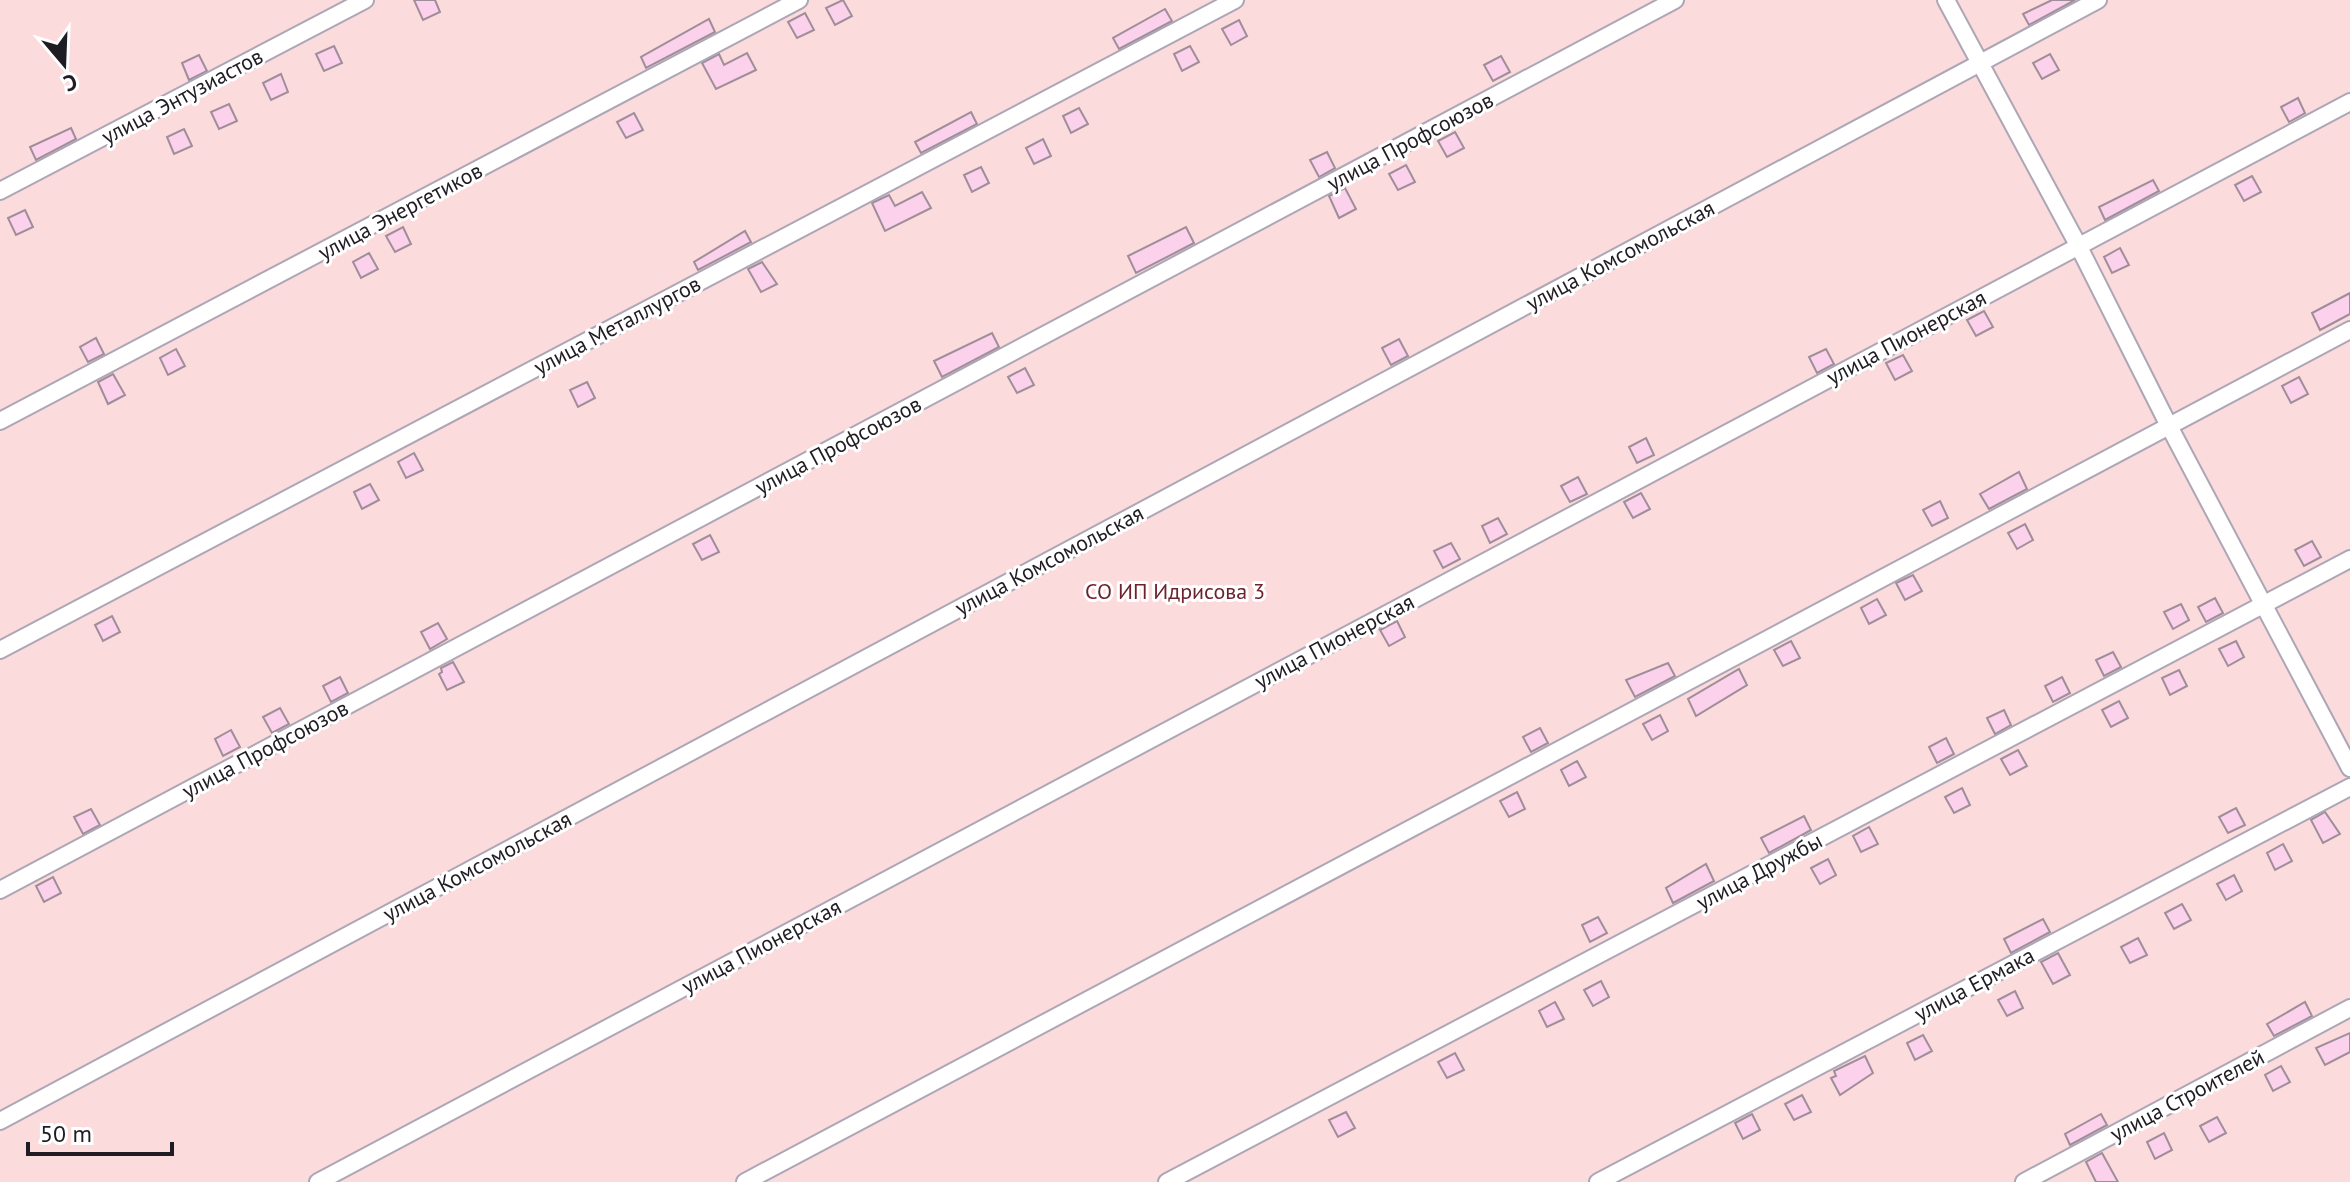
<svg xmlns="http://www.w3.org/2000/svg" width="2350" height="1182" viewBox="0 0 2350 1182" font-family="'PT Sans',sans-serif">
<rect width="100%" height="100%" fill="#f9f6fd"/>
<rect fill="#fcdbdd" x="0" y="0" width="2350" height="1182"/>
<g fill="#fbd1eb" stroke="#9f8e99" stroke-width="2">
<path d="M414 0H435L440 12 423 20Z"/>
<path d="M843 0 852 16 835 25 826 8Z"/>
<path d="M2052 0H2075L2029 25 2023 14Z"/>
<path d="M1165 9 1172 21 1119 49 1113 38Z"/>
<path d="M805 13 814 30 797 38 788 22Z"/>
<path d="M709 19 715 32 646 68 641 57Z"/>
<path d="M1239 20 1247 36 1231 45 1222 29Z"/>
<path d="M334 46 342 63 324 71 316 54Z"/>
<path d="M1190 46 1199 62 1182 71 1174 54Z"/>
<path d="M747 53 756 70 716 89 702 63 719 54 724 65Z"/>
<path d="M2050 54 2059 70 2042 79 2033 63Z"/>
<path d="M199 55 207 71 189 80 182 63Z"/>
<path d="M1501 56 1510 72 1493 81 1484 65Z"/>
<path d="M281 74 288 92 271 100 263 83Z"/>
<path d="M2298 98 2305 113 2289 122 2281 107Z"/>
<path d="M229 104 237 121 219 129 211 112Z"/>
<path d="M1079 108 1088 124 1071 133 1063 116Z"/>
<path d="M971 112 977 124 921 153 915 142Z"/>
<path d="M634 113 643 130 626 138 617 122Z"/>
<path d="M71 128 76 139 36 160 30 147Z"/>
<path d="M184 129 192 146 174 154 167 137Z"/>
<path d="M1455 132 1464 148 1447 157 1438 141Z"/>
<path d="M1043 139 1051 156 1034 164 1026 148Z"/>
<path d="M1327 152 1335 168 1319 177 1310 160Z"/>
<path d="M1406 165 1415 182 1398 190 1389 174Z"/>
<path d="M981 167 989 183 972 192 964 175Z"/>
<path d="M2252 176 2261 192 2244 201 2235 185Z"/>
<path d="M2153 180 2159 191 2105 220 2099 207Z"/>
<path d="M1345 188 1356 209 1339 218 1329 196Z"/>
<path d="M922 192 931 208 885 231 872 203 889 195 895 206Z"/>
<path d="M25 210 33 227 16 235 8 218Z"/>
<path d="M403 227 411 244 395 252 386 236Z"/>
<path d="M1186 227 1194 243 1136 273 1128 256Z"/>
<path d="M745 231 751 242 698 270 694 262Z"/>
<path d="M2120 248 2129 265 2112 273 2104 257Z"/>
<path d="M369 253 378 269 361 278 353 262Z"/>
<path d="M762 262 777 284 761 292 748 269Z"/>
<path d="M2350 293V314L2320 330 2312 313Z"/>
<path d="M1984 311 1993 327 1976 336 1967 320Z"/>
<path d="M992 333 999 347 942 377 934 361Z"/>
<path d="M96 338 104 354 88 362 80 347Z"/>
<path d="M1399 339 1408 356 1391 365 1382 348Z"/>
<path d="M176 349 185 366 168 375 160 358Z"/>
<path d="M1826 349 1834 364 1817 373 1809 357Z"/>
<path d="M1903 355 1912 371 1895 380 1886 363Z"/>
<path d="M1025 368 1034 385 1017 393 1008 377Z"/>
<path d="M113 374 125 395 108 404 98 382Z"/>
<path d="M2299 377 2308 394 2291 403 2282 386Z"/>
<path d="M587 382 595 398 578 407 570 390Z"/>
<path d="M1646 438 1654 455 1637 463 1629 447Z"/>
<path d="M414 453 423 470 406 478 398 462Z"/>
<path d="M2019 472 2027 489 1989 509 1980 494Z"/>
<path d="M1578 477 1587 494 1570 502 1561 486Z"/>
<path d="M370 484 379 500 362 509 354 492Z"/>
<path d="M1641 493 1650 509 1633 518 1624 502Z"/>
<path d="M1940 501 1948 518 1932 526 1923 510Z"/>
<path d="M1498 518 1507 534 1490 543 1482 526Z"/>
<path d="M2025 524 2033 540 2017 549 2008 533Z"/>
<path d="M710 535 719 552 702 560 693 544Z"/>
<path d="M2312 541 2321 557 2304 566 2295 550Z"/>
<path d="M1451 543 1460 559 1443 568 1434 551Z"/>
<path d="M1913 575 1922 591 1905 600 1896 583Z"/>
<path d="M2215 598 2223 613 2206 622 2198 607Z"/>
<path d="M1877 599 1886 615 1869 624 1861 608Z"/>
<path d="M2181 604 2189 620 2173 629 2164 612Z"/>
<path d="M112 616 120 632 103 641 95 625Z"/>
<path d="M1397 621 1405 637 1389 646 1380 630Z"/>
<path d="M438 623 447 639 430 649 421 632Z"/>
<path d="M1791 641 1800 658 1783 666 1774 650Z"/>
<path d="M2236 641 2244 657 2228 666 2219 649Z"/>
<path d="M2113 652 2121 667 2104 676 2096 660Z"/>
<path d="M453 662 464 682 447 690 439 674 442 672 441 668Z"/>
<path d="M1668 663 1675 676 1635 697 1626 680Z"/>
<path d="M1739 669 1747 685 1696 716 1688 699Z"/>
<path d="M2179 670 2187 686 2170 695 2162 678Z"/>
<path d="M340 677 348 693 331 702 323 686Z"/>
<path d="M2062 677 2070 693 2053 702 2045 686Z"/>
<path d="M2119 701 2128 718 2111 727 2102 710Z"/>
<path d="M280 708 289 724 272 733 263 717Z"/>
<path d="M2004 710 2011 725 1995 734 1987 718Z"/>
<path d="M1660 715 1668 731 1652 740 1643 724Z"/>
<path d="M1540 728 1548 743 1531 752 1523 737Z"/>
<path d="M231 730 240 747 223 756 215 739Z"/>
<path d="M1946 738 1954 754 1937 763 1929 747Z"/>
<path d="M2018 750 2027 766 2010 775 2001 759Z"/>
<path d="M1577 761 1586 777 1569 786 1561 770Z"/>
<path d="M1962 788 1970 805 1954 813 1945 797Z"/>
<path d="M1517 792 1525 809 1509 817 1500 801Z"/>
<path d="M2236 808 2245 825 2228 833 2219 817Z"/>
<path d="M91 809 100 825 83 834 74 817Z"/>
<path d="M2325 812 2340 834 2323 843 2311 820Z"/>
<path d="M1804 816 1811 830 1769 853 1761 838Z"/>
<path d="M1869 827 1878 844 1861 852 1853 836Z"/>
<path d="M2283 844 2292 861 2275 870 2267 853Z"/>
<path d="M1828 859 1836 875 1820 884 1811 868Z"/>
<path d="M1706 864 1714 881 1673 903 1666 888Z"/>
<path d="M2234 875 2242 891 2226 900 2217 884Z"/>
<path d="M53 877 61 893 44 902 36 886Z"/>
<path d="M2182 904 2191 920 2174 929 2165 913Z"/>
<path d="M1598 917 1607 933 1590 942 1582 925Z"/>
<path d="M2043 919 2050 932 2011 953 2004 939Z"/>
<path d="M2138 938 2147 955 2130 963 2121 947Z"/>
<path d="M2058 953 2070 975 2053 984 2041 962Z"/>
<path d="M1601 981 1609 997 1593 1006 1584 990Z"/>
<path d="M2015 991 2023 1008 2007 1016 1998 1000Z"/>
<path d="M1555 1002 1564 1019 1547 1027 1539 1011Z"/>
<path d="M2305 1002 2312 1016 2274 1036 2267 1024Z"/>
<path d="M2350 1033V1052L2325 1065 2316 1048Z"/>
<path d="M1923 1035 1932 1051 1915 1060 1907 1043Z"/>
<path d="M1455 1053 1464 1070 1447 1078 1438 1062Z"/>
<path d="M1865 1056 1873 1073 1840 1095 1831 1078 1836 1076 1834 1071Z"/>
<path d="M2281 1066 2290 1082 2273 1091 2265 1075Z"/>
<path d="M1802 1095 1811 1112 1794 1120 1785 1104Z"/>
<path d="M1346 1112 1355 1128 1338 1137 1329 1120Z"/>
<path d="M1752 1114 1760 1130 1743 1139 1735 1123Z"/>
<path d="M2101 1114 2107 1125 2070 1145 2065 1134Z"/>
<path d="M2217 1117 2226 1133 2209 1142 2200 1126Z"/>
<path d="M2164 1133 2172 1150 2155 1159 2147 1142Z"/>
<path d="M2102 1153 2118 1182H2096L2086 1162Z"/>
</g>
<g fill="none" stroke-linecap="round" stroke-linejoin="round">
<g stroke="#ada6b6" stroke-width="20">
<g id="street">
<path d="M1946 0 2078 245 2169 426 2350 768"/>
<path d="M0 191 365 0"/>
<path d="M0 421 799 0"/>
<path d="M0 650 1235 0"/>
<path d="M0 890 1675 0"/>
<path d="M0 1121 2098 0"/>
<path d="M318 1182 2350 102"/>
<path d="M745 1182 2350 330"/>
<path d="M1167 1182 2350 559"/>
<path d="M1598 1182 2350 787"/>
<path d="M2024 1182 2350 1008"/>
</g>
</g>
<use href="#street" stroke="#fff" stroke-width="16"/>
</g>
<g text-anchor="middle" stroke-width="6" stroke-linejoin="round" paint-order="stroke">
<g font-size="22" fill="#1f1c23" stroke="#fff">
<text transform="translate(182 96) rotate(-28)" y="8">улица Энтузиастов</text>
<text transform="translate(1410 141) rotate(-28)" y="8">улица Профсоюзов</text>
<text transform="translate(400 211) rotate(-28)" y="8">улица Энергетиков</text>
<text transform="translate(1620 255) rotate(-28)" y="8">улица Комсомольская</text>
<text transform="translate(617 325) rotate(-28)" y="8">улица Металлургов</text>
<text transform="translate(1906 337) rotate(-28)" y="8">улица Пионерская</text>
<text transform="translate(838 445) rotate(-28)" y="8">улица Профсоюзов</text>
<text transform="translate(1049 560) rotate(-28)" y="8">улица Комсомольская</text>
<text transform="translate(1334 641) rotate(-28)" y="8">улица Пионерская</text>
<text transform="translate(265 749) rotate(-28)" y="8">улица Профсоюзов</text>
<text transform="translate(477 866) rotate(-28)" y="8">улица Комсомольская</text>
<text transform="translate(1759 871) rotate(-28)" y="8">улица Дружбы</text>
<text transform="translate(761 946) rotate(-28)" y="8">улица Пионерская</text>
<text transform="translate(1974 984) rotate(-28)" y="8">улица Ермака</text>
<text transform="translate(2187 1095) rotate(-28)" y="8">улица Строителей</text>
</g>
<g font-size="22" fill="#6c232f" stroke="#fff">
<text x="1175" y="599">СО ИП Идрисова 3</text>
</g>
</g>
<g transform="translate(64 64) rotate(161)" stroke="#ffffff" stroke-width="6" paint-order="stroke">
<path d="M0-6L14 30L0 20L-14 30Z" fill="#1f1c23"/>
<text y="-12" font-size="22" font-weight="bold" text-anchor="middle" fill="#1f1c23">С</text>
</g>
<path d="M28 1142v12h144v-12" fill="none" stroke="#1f1c23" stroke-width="4"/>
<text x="40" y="1142" font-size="24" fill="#1f1c23" stroke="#ffffff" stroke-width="6" paint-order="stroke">50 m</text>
</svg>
